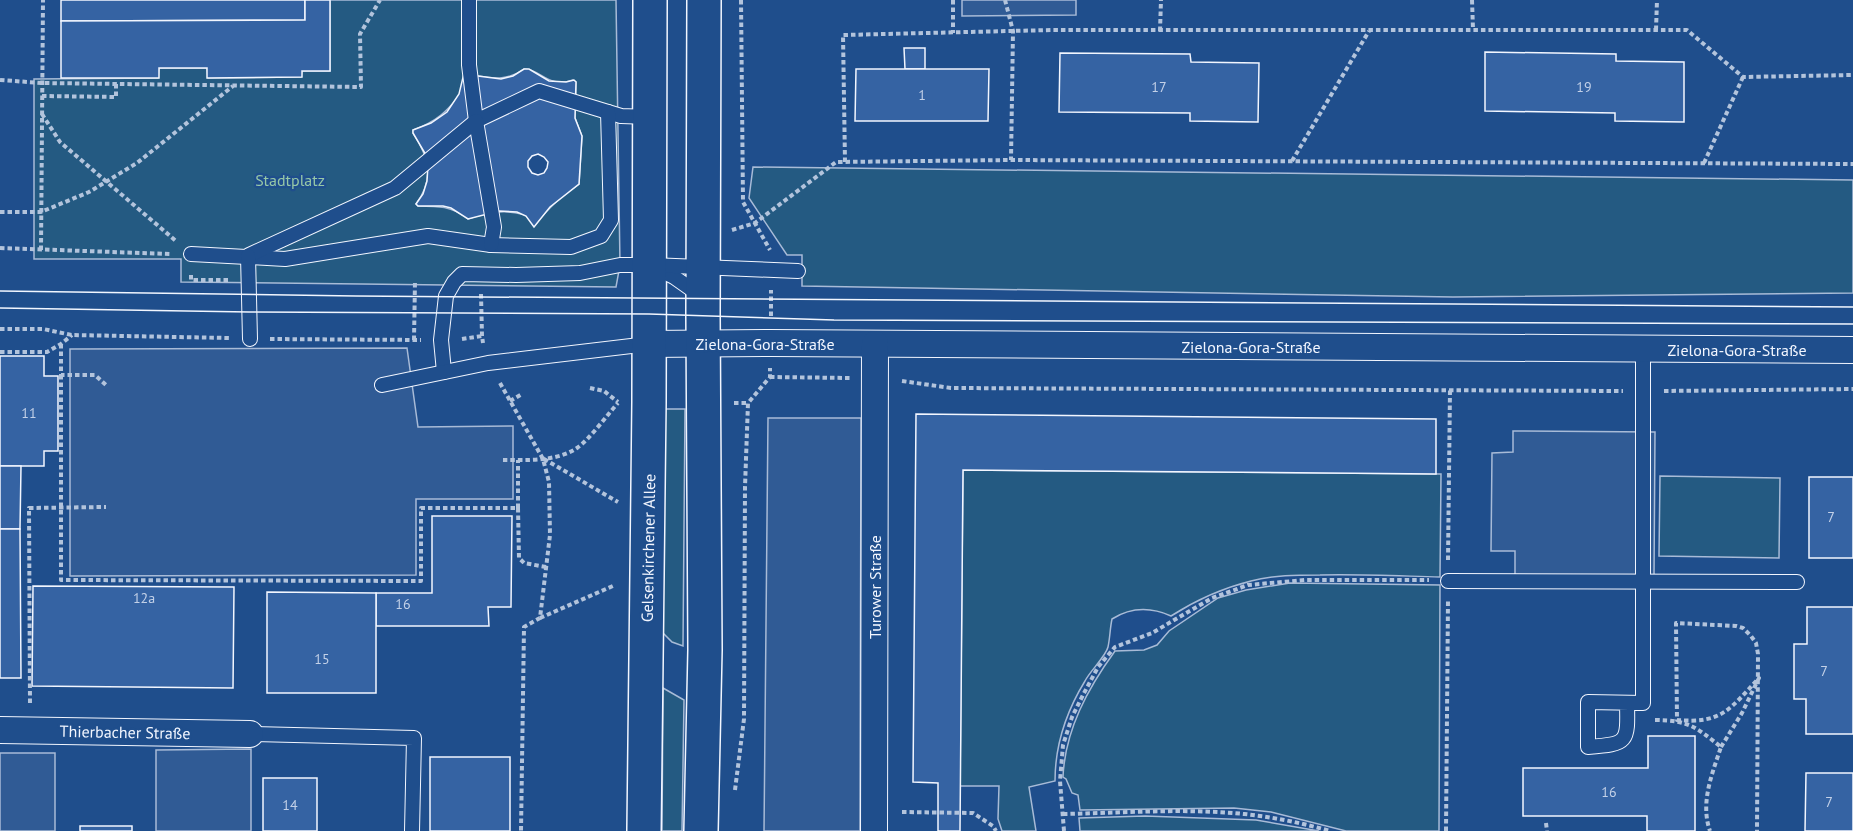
<svg xmlns="http://www.w3.org/2000/svg" width="1853" height="831" viewBox="0 0 1853 831" font-family="'PT Sans',sans-serif">
<rect width="100%" height="100%" fill="#1f4e8c"/>
<g fill="#245a82" stroke="#a8bbd7" stroke-width="1.5" fill-rule="evenodd">
<path d="M330 0H616L620 265 616 287 181 282V259H34V79L158 78 159 68H207L208 78 301 77 302 71H330ZM524 69C541 69 548 89 573 80L576 82 575 118 582 136 579 184 562 196 539 219C511 209 496 210 468 219 452 206 438 206 418 206L416 204C435 179 429 157 413 133V130C448 118 453 100 478 76 495 79 509 80 524 69Z"/>
<path d="M753 167 1853 180V293L1453 297 802 286V255H787L749 198Z"/>
<path d="M664 409H685L683 646 672 642 663 633Z"/>
<path d="M963 470 1441 474 1440 577C1400 576 1360 574 1320 575 1297 575 1273 575 1251 581 1223 588 1196 600 1171 616 1151 607 1131 607 1112 619 1110 628 1110 638 1108 647 1106 656 1090 671 1085 681 1066 712 1055 745 1055 781L1029 787 1036 831H1002L998 819 999 786H960Z"/>
<path d="M1660 476 1780 478 1779 558 1659 556Z"/>
<path d="M1290 583 1440 585 1439 831H1346L1271 812 1234 808 1080 810 1078 795 1072 793 1066 779 1063 777C1065 730 1088 688 1115 651L1144 650 1157 645 1169 631 1218 598 1246 590Z"/>
<path d="M663 688 684 700 682 831H662Z"/>
<path d="M1145 816 1256 820 1319 831H1080L1079 818Z"/>
</g>
<g fill="#305b95" stroke="#a8bbd7" stroke-width="1.5">
<path d="M962 0H1076V15L962 16Z"/>
<path d="M407 348 418 427 513 426V499H416V575L70 576V349Z"/>
<path d="M768 418H861L860 831H764Z"/>
<path d="M1513 431 1655 432 1654 576 1515 575V551H1491L1492 453 1513 452Z"/>
<path d="M251 749V831H156V750Z"/>
<rect x="0" y="753" width="55" height="78"/>
</g>
<g fill="#3563a3" stroke="#f2f6ff" stroke-width="1.5" fill-rule="evenodd">
<path d="M61 0H305V20L61 21Z"/>
<path d="M305 0H330V71H302V77L207 78V68H159V78H61V21L305 20Z"/>
<path d="M904 48H925V69H905Z"/>
<path d="M1485 52 1616 54V61L1684 62V122L1615 121V113L1485 111Z"/>
<path d="M1060 53 1190 54 1191 62 1259 63 1258 122 1190 121V113L1059 112Z"/>
<path d="M524 69H529L549 81 566 82 574 80 576 82 575 118 582 136 579 184 550 207 534 227 526 216 517 212 499 211 468 219 451 208 443 206H418L416 204 423 194 427 181 428 165 426 155 413 133V130L431 123 447 112 459 94 464 73 468 72 478 76 501 79 513 76ZM538 154 544 157 548 162 547 168 544 173 538 175 532 173 528 167V161L532 156Z"/>
<path d="M856 69H989L988 121H855Z"/>
<path d="M0 356H44V376H58V451H44V466H0Z"/>
<path d="M916 414 1436 419V474L963 470 960 831H938V783L913 782Z"/>
<path d="M0 466H21L20 529H0Z"/>
<rect x="1809" y="477" width="44" height="81"/>
<path d="M432 516H512L511 607H488L489 626H376V593H432Z"/>
<path d="M0 529H20L21 678H0Z"/>
<path d="M33 586 234 587 233 688 32 686Z"/>
<path d="M267 592 376 593V693H267Z"/>
<path d="M1807 607H1853V734H1806V699H1794V644H1807Z"/>
<path d="M1648 736H1695V831H1647V816H1523V768H1648Z"/>
<rect x="430" y="757" width="80" height="74"/>
<path d="M1806 773H1853V831H1805Z"/>
<rect x="263" y="778" width="54" height="53"/>
<rect x="80" y="826" width="52" height="5"/>
</g>
<g fill="none" stroke-linecap="round" stroke-linejoin="round">
<g stroke="#f2f6ff" stroke-width="16">
<g id="service">
<path d="M469 0V65L476 121 539 91 621 116 650 117"/>
<path d="M191 254 285 259 428 236 491 245 571 247 601 236 611 220 608 112"/>
<path d="M249 255 395 188 476 121 494 227 491 245"/>
<path d="M248 256 250 339"/>
<path d="M654 267 674 277 701 296"/>
<path d="M444 372 441 340 446 296 454 282 462 274 516 275 580 273 620 265H650L798 271"/>
<path d="M382 385 488 363 648 344"/>
<path d="M1448 581 1797 582"/>
<path d="M1627 703C1628 743 1628 744 1588 747V702L1643 703V350"/>
<path d="M250 734 414 738 412 831"/>
</g>
</g>
<g stroke="#f2f6ff" stroke-width="28">
<g id="minor">
<path d="M648 344 771 343 1853 350"/>
<path d="M0 730 250 734"/>
<path d="M874 831 875 344"/>
</g>
</g>
<g stroke="#f2f6ff" stroke-width="36">
<g id="secondary">
<path d="M644 831 649 402 650 0"/>
<path d="M701 831 705 650 703 315 704 0"/>
</g>
</g>
<g stroke="#b3c4dc" stroke-width="4" stroke-dasharray="4.5 3" stroke-linecap="butt">
<path d="M741 0 743 202 770 250"/>
<path d="M953 0V33"/>
<path d="M1005 0 1013 31 1011 160"/>
<path d="M1472 0 1473 29"/>
<path d="M1656 30 1657 0"/>
<path d="M1160 31 1161 0"/>
<path d="M0 80 42 83 361 87 360 34 380 0"/>
<path d="M42 96 116 97V84"/>
<path d="M42 114 60 142 176 241"/>
<path d="M1292 161 1369 31"/>
<path d="M845 162 843 35 1052 30H1687L1743 77 1853 75"/>
<path d="M1704 163 1743 77"/>
<path d="M0 212H41L89 192 137 163 233 86"/>
<path d="M732 230 755 223 836 162 1011 160 1853 164"/>
<path d="M0 248 170 254"/>
<path d="M41 250 43 0"/>
<path d="M191 275V280H230"/>
<path d="M481 294 482 336 483 343"/>
<path d="M771 316V290"/>
<path d="M0 329H43L72 335 229 338"/>
<path d="M270 339 421 340"/>
<path d="M462 339 482 336"/>
<path d="M414 340 415 281"/>
<path d="M61 344V375H95L106 385"/>
<path d="M0 352H47L61 344 72 335"/>
<path d="M61 375V580L421 581V508H518V460"/>
<path d="M770 377 850 378"/>
<path d="M902 381 951 388 1623 391"/>
<path d="M500 383 543 459 549 482 550 535 540 618 524 627 521 831"/>
<path d="M590 388 604 391 618 402"/>
<path d="M1664 391 1853 389"/>
<path d="M510 401 522 394"/>
<path d="M734 403H748"/>
<path d="M544 459 618 502"/>
<path d="M503 460C526 460 556 462 577 448 590 439 607 415 618 403"/>
<path d="M518 508 519 558 524 563 546 567"/>
<path d="M1448 560 1450 390"/>
<path d="M540 618 615 585"/>
<path d="M30 703 29 508 106 507"/>
<path d="M1655 720C1688 720 1696 727 1721 747 1712 774 1700 803 1710 831"/>
<path d="M1721 747 1742 713 1759 678C1730 709 1722 724 1677 720L1676 623 1736 626 1743 628 1751 636 1756 643 1758 654 1757 831"/>
<path d="M735 790 744 719 745 487 748 403 770 377V368"/>
<path d="M902 812 973 813 993 826 996 831"/>
<path d="M1063 814C1122 813 1184 808 1244 814 1273 817 1302 823 1330 831"/>
<path d="M1546 823 1547 831"/>
<path d="M1064 831 1060 781 1063 745 1072 717 1083 695 1098 667 1115 647 1152 633 1212 598 1248 585 1305 580H1429"/>
<path d="M1446 831 1448 600"/>
</g>
<use href="#service" stroke="#1f4e8c" stroke-width="14"/>
<use href="#minor" stroke="#1f4e8c" stroke-width="26"/>
<use href="#secondary" stroke="#1f4e8c" stroke-width="33"/>
<g stroke="#f2f6ff" stroke-width="1.5">
<path d="M0 291 356 296 1853 307"/>
<path d="M0 308 249 312 649 314 834 320 1853 324"/>
</g>
</g>
<g text-anchor="middle" stroke-width="4.5" stroke-linejoin="round" paint-order="stroke">
<g font-size="14" fill="#c3d1e8">
<text x="1159" y="92">17</text>
<text x="1584" y="92">19</text>
<text x="922" y="100">1</text>
<text x="29" y="418">11</text>
<text x="1831" y="522">7</text>
<text x="144" y="603">12a</text>
<text x="403" y="609">16</text>
<text x="322" y="664">15</text>
<text x="1824" y="676">7</text>
<text x="1609" y="797">16</text>
<text x="1829" y="807">7</text>
<text x="290" y="810">14</text>
</g>
<g font-size="16" fill="#97c8a6" stroke="#1f4e8c">
<text x="290" y="186">Stadtplatz</text>
</g>
<g font-size="16" fill="#f2f6ff" stroke="#1f4e8c">
<text x="765" y="350">Zielona-Gora-Straße</text>
<text x="1251" y="353">Zielona-Gora-Straße</text>
<text x="1737" y="356">Zielona-Gora-Straße</text>
<text transform="translate(648 548) rotate(-89)" y="6">Gelsenkirchener Allee</text>
<text transform="translate(875 587) rotate(-90)" y="6">Turower Straße</text>
<text transform="translate(125 732) rotate(1)" y="6">Thierbacher Straße</text>
</g>
</g>
</svg>
